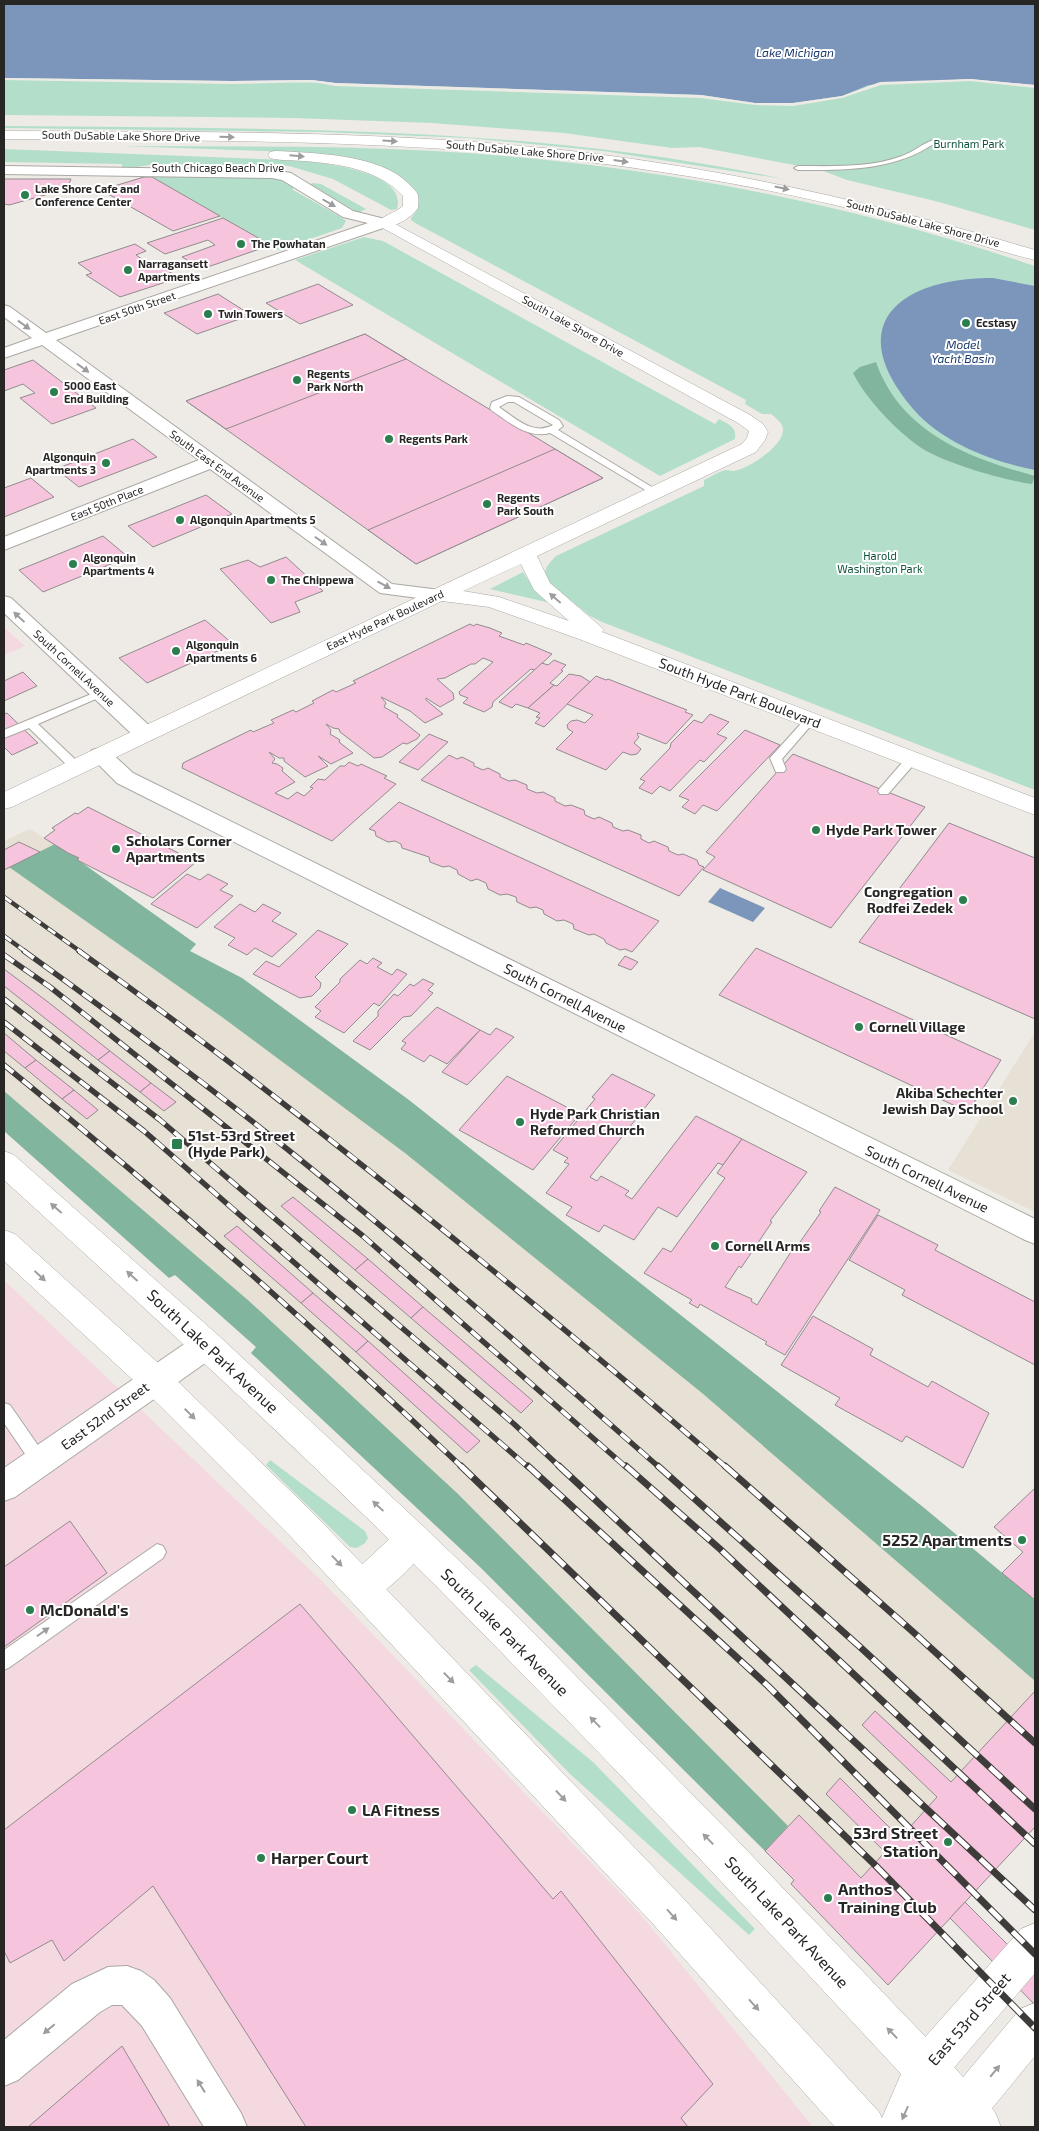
<svg xmlns="http://www.w3.org/2000/svg" width="1039" height="2131" viewBox="0 0 1039 2131" font-family="'Exo 2',sans-serif">
<rect width="100%" height="100%" fill="#eeebe6"/>
<g fill="#f4dae0">
<path d="M4 627 25 646 4 655Z"/>
<path d="M4 1280 322 1581 642 1916 813 2127H4Z"/>
</g>
<g fill="#e7e0d4">
<path d="M30 829 68 853 79 858 78 860 196 944 190 951 242 978 409 1100 923 1507 1035 1600V1827L888 1985 791 1884 793 1880 765 1851 480 1567 251 1353 256 1347 175 1275 169 1278 4 1131V841Z"/>
<path d="M1035 1032V1212L948 1170Z"/>
</g>
<g fill="#b3dfca">
<path d="M4 78 255 81 513 88 869 85 960 80 1035 85V230L939 202 847 180 821 170 699 147 672 148 564 133 432 123 293 118 4 115Z"/>
<path d="M4 126C267 129 525 124 784 179L603 151 468 138 322 132 4 128Z"/>
<path d="M123 146C227 147 331 145 434 151 638 162 842 201 1035 266V790L602 622 590 616 548 582C541 571 548 564 556 556L704 486V480C711 477 719 471 726 470 729 470 732 471 734 471 749 468 784 446 783 429 782 422 776 418 771 414H762L745 404 746 400 417 224 411 220V218L417 210 418 199 417 192 395 175 290 152Z"/>
<path d="M4 149 286 160C311 161 409 169 397 209L391 210 333 179 289 166 157 164 122 169V164L4 162Z"/>
<path d="M147 175 280 177 293 185V190L341 217 346 221 342 228 278 250Z"/>
<path d="M312 183 321 184 366 209 360 212H352L309 186Z"/>
<path d="M364 237 383 241 715 424 719 419C728 424 737 427 735 439L660 476 295 260Z"/>
<path d="M523 572 536 592 547 601 546 602 490 589Z"/>
<path d="M270 1460 365 1531 368 1538 365 1543 357 1548 350 1547 266 1465Z"/>
<path d="M476 1665 593 1762 755 1929 749 1935 570 1774 469 1670Z"/>
</g>
<g fill="#82b59d">
<path d="M876 362C901 433 969 458 1035 476L1032 484C1003 480 948 464 923 449 899 434 865 398 853 373L860 367Z"/>
<path d="M55 844 68 853 79 858 78 860 196 944 190 951 242 978 409 1100 923 1507 1035 1600V1681L702 1393 405 1153 222 1017 9 867Z"/>
<path d="M4 1091 249 1301 457 1493 788 1826 765 1851 480 1567 251 1353 256 1347 175 1275 169 1278 4 1131Z"/>
</g>
<g fill="#7c95bb">
<path d="M4 4H1035V85L970 79 869 85 842 96 793 103H755L701 95 335 83 312 80 231 81 4 78Z"/>
<path d="M993 278 1035 286V470C993 462 943 443 914 410 840 324 900 278 993 278Z"/>
<path d="M720 888 765 908 753 922 708 902Z"/>
</g>
<path fill="#eeebe6" d="M4 78 231 81 312 80 335 83 701 95 755 103H793L842 96 880 82 970 79 1035 85V88L970 81 881 85 842 98 793 106 755 105 701 98 335 86 313 82 231 84 4 80Z"/>
<g fill="#f6c4dc" stroke="#918c8e">
<path d="M144 177H152L220 216 173 231 101 190Z"/>
<path d="M4 179H71L67 189 9 205 4 204Z"/>
<path d="M223 218 271 245 202 269 182 257 215 245 208 240 165 254 147 243Z"/>
<path d="M135 244 146 251 136 255 152 266 157 264 173 274 167 276 172 280 120 297 86 275 92 273 78 263Z"/>
<path d="M318 284 353 305 300 324 266 303Z"/>
<path d="M218 294 251 315 197 334 164 313Z"/>
<path d="M365 334 603 478 416 564 186 401Z"/>
<path d="M365 334 406 359 226 429 186 401Z"/>
<path d="M33 360 96 408 52 424 20 398 35 393 23 384 4 391V370Z"/>
<path d="M133 439 157 457 79 487 56 469Z"/>
<path d="M555 449 603 478 416 564 368 530Z"/>
<path d="M31 478 54 497 4 517V488Z"/>
<path d="M206 495 232 514 153 547 128 526Z"/>
<path d="M103 536 128 557 43 592 19 570Z"/>
<path d="M286 557 323 591 295 602 300 612 271 623 220 569 248 560 260 567Z"/>
<path d="M205 620 233 644 147 683 119 658Z"/>
<path d="M470 624 474 626 476 624 490 628 502 633 499 636 524 645 526 643 552 654 535 670 531 669 493 702 492 707 484 712 463 703 468 698 460 695 459 692 493 662 483 658 475 664H471L445 678 437 679 453 693 454 699 440 707 426 698V700L443 714 425 723 410 711 381 697 386 703 384 707 398 715 397 717 420 735 417 739 407 744 403 743 382 757 374 758 340 732 339 729 333 728 326 724 331 730 330 734 340 740 339 742 353 753 331 764 318 756 328 766 305 777 284 761V758H279L269 752 275 759 272 763 277 764 283 768 282 771 295 782 275 793 288 799 297 792 304 796 313 788 310 787 318 779 325 780 340 766H345L349 762 358 766 361 764 387 776 384 778 396 784 332 841 182 768 183 763 187 761 251 730 253 732 274 723 271 720 293 710 296 712 314 703 312 701 333 690 336 692 356 683 353 681Z"/>
<path d="M554 660 566 665 561 670 563 671 550 683 554 685 528 708 516 704 512 708 499 702 542 663 548 665Z"/>
<path d="M23 672 37 686 4 701V681Z"/>
<path d="M569 674 581 676 590 682 544 727 535 723 540 718 536 717 540 713 528 708 554 685 557 686Z"/>
<path d="M596 676 606 680 608 679 687 710 685 712 693 715 666 744 638 733 637 734 639 737 634 743 641 749 637 754 631 755 623 752 606 770 556 749 573 732 568 729 567 725 571 721 577 720 585 723 593 715 567 704Z"/>
<path d="M7 713 38 743 12 755 4 747V714Z"/>
<path d="M710 714 729 722 717 734 727 738 704 762 700 760 670 791 660 786 652 794 639 788 645 781 640 779 670 748 671 743 694 720 702 723Z"/>
<path d="M745 730 780 745 717 811 703 805 695 814 682 807 689 800 679 796Z"/>
<path d="M429 734 448 742 418 770 399 762Z"/>
<path d="M793 754 925 807 831 928 703 870 715 857 706 852Z"/>
<path d="M449 755 457 759 462 757 474 763V766L483 770 488 768 500 774V777L509 781 515 780 527 785V789L537 793 543 792 555 798V801L565 806 571 805 584 810 585 815 594 819 599 817 612 823 613 827 623 831 628 830 641 835V839L649 843 654 841 668 847 669 851 678 855 683 854 697 860 699 865 704 867 679 896 421 780Z"/>
<path d="M399 802 659 921 632 952 625 949 620 950 606 943 604 939 594 934 589 935 574 929 573 924 564 920 557 921 544 914 543 910 536 907 530 908 517 902 516 897 507 894 500 895 488 889 486 883 477 879 471 881 458 874 457 870 449 866 443 867 430 862 429 857 402 848 401 844 395 841 388 842 376 836 375 831 369 829Z"/>
<path d="M88 807 196 862 153 898 77 860 79 858 68 853 44 838 55 830 52 828 75 813 78 814Z"/>
<path d="M949 823 1035 858V1019L859 942Z"/>
<path d="M19 842 40 852 4 870V850Z"/>
<path d="M187 874 200 880 208 874 228 884 220 890 233 896 197 928 151 904Z"/>
<path d="M240 904 255 912 263 904 281 913 272 921 297 934 272 957 255 948 247 955 228 945 235 938 214 927Z"/>
<path d="M318 930 348 944 315 977 321 983 320 988 312 996 300 998 253 974 266 961 279 967Z"/>
<path d="M756 948 1001 1060 968 1112 719 995Z"/>
<path d="M625 956 638 962 631 970 618 965Z"/>
<path d="M373 958 382 963 377 967 392 975 397 969 407 974 379 1006 374 1003 344 1033 315 1017 321 1011 315 1007 340 982V979L360 960 367 964Z"/>
<path d="M4 969 48 1002 110 1051 98 1060 4 986Z"/>
<path d="M423 979 434 984 428 990 433 993 411 1016 403 1017 370 1050 353 1041 378 1016V1011L394 994 398 996 410 984 414 986Z"/>
<path d="M437 1007 480 1030 447 1064 430 1055 424 1062 401 1049 406 1043 402 1041Z"/>
<path d="M496 1028 514 1037 467 1085 442 1072 480 1030 490 1035Z"/>
<path d="M4 1033 36 1060 25 1068 4 1051Z"/>
<path d="M110 1051 151 1083 140 1092 98 1060Z"/>
<path d="M36 1060 74 1090 62 1099 25 1068Z"/>
<path d="M612 1074 655 1095 590 1177 597 1181 601 1176 629 1191 625 1195 632 1199 696 1116 742 1139 723 1165 718 1163 677 1217 658 1207 634 1240 604 1225 599 1232 566 1215 572 1207 546 1193 569 1164 564 1162 568 1158 553 1150 595 1099 592 1097Z"/>
<path d="M507 1076 580 1114 533 1170 459 1130Z"/>
<path d="M151 1083 176 1102 164 1111 140 1092Z"/>
<path d="M74 1090 98 1110 87 1119 62 1099Z"/>
<path d="M742 1139 807 1172 770 1221 772 1222 741 1268 739 1266 725 1287 752 1299 751 1301 757 1305 796 1244 798 1245 821 1212 819 1211 835 1187 880 1210 785 1355 765 1344 767 1342 700 1304 698 1308 689 1303 692 1300 644 1273 663 1248 671 1252 725 1178 717 1173Z"/>
<path d="M293 1197 368 1259 355 1270 281 1206Z"/>
<path d="M878 1215 938 1245 935 1250 1035 1302V1365L902 1295 905 1290 849 1260Z"/>
<path d="M237 1226 313 1293 301 1303 224 1236Z"/>
<path d="M368 1259 423 1307 411 1318 355 1270Z"/>
<path d="M313 1293 368 1341 356 1352 301 1303Z"/>
<path d="M423 1307 533 1401 521 1413 411 1318Z"/>
<path d="M813 1316 873 1349 870 1355 928 1387 932 1381 989 1413 963 1468 906 1436 902 1442 835 1405 840 1398 781 1365Z"/>
<path d="M368 1341 480 1441 467 1453 356 1352Z"/>
<path d="M1035 1488V1600L1002 1573 1023 1552 994 1527Z"/>
<path d="M70 1521 107 1573 4 1647V1567Z"/>
<path d="M300 1604 553 1899 561 1891 713 2084 681 2118 688 2127H306L153 1886 64 1961 52 1940 10 1963 4 1951V1830Z"/>
<path d="M1035 1691V1827L888 1985 791 1884 794 1880 765 1851 799 1815 861 1878 885 1852 826 1794 840 1778 900 1838 937 1797 862 1725 875 1711 951 1782Z"/>
<path d="M965 1902 1035 1972V2005L950 1918Z"/>
<path d="M122 2046 170 2127H28Z"/>
</g>
<g fill="none" stroke-linecap="round" stroke-linejoin="round">
<g stroke="#aaa8a3" stroke-width="2">
<g id="service">
<path d="M933 140 937 142 935 143C894 171 846 170 798 170L794 168 798 166C832 166 870 168 902 156 913 152 922 144 933 140Z"/>
<path d="M507 396 519 397 559 420 563 426 558 430 660 492 655 495 652 494 550 433C527 439 509 422 491 410L490 408 492 402ZM508 402H514L553 425C533 436 515 418 499 407Z"/>
<path d="M101 690 105 691 107 693 105 695 38 724 80 764 82 767 80 770H72L29 728 4 738V730Z"/>
<path d="M810 716 816 720 814 722 782 759 786 769 784 772H776L770 758 806 718Z"/>
<path d="M912 755 916 756 918 759 916 762 888 794H880L878 791 880 788 908 756Z"/>
<path d="M4 1403 10 1405 46 1457 48 1462 46 1467 40 1470 34 1467 4 1423Z"/>
<path d="M157 1544 163 1546 166 1552 163 1558 10 1667 4 1670V1650Z"/>
</g>
</g>
<g stroke="#aaa8a3" stroke-width="2">
<g id="minor">
<path d="M4 166 272 170 291 173 353 211 389 220 391 223 389 226 56 340 392 584 448 591 451 595 448 599 441 601 380 593 210 469 4 550V537L199 460 42 345 4 358V348L32 338 4 317V305L10 307 46 333 368 223 343 217 282 180 272 178 4 174Z"/>
<path d="M4 596 11 598 153 729 156 734 153 739 145 741 137 739 4 613Z"/>
<path d="M100 748 108 750 133 773 1035 1219V1244L1025 1240 117 783 89 755 92 750Z"/>
<path d="M207 1332 218 1336 222 1345 218 1354 15 1497 4 1501V1468L196 1336Z"/>
<path d="M127 1966 141 1971 154 1980 170 1998 241 2113 247 2127H204L142 2026 122 2005H112L100 2012 18 2080 4 2086V2040L72 1984 108 1967Z"/>
</g>
</g>
<g stroke="#aaa8a3" stroke-width="1">
<g id="tertiary">
<path d="M384 218 750 415 763 424 768 432 765 440 756 452 537 556 550 583 600 626 604 630 602 632 1035 798V815L579 639 489 607 442 601 12 807 4 809V792L742 444 747 438 749 431 738 423 379 226 376 223 379 220ZM521 564 534 590 569 621 499 597 463 591Z"/>
<path d="M413 1524 425 1528 430 1540C422 1560 383 1596 363 1604L351 1599 345 1587 351 1575 401 1528Z"/>
<path d="M1035 1923V1973L941 2083 926 2089 911 2083 905 2068 911 2053 1021 1929Z"/>
<path d="M1035 2003V2056L979 2124C969 2128 959 2128 949 2124L943 2109 949 2094 1020 2009Z"/>
</g>
</g>
<g stroke="#aaa8a3" stroke-width="1">
<path id="secondary" d="M4 1151 14 1155 218 1335 425 1528 523 1622 736 1839 941 2053 995 2112 1001 2127H835L654 1925 291 1537 144 1390 4 1261V1230L15 1234 166 1370 315 1515 682 1897 879 2112 882 2118 901 2074C768 1931 635 1788 498 1649 340 1486 172 1333 4 1180Z"/>
</g>
<g stroke="#aaa8a3" stroke-width="1">
<g id="motorway">
<path d="M4 131C184 132 364 130 543 148 711 165 874 202 1035 250V260C993 250 951 235 909 224 830 202 749 185 668 173 449 138 226 141 4 139Z"/>
<path d="M275 151C314 153 380 154 409 184 412 188 418 192 418 196 419 200 418 204 418 208 410 219 392 230 379 226L376 223C382 216 395 213 403 206V196C378 169 340 164 304 161 293 160 281 161 270 158L268 155 270 152Z"/>
</g>
</g>
<use href="#service" fill="#fff" fill-rule="evenodd"/>
<use href="#minor" fill="#fff" fill-rule="evenodd"/>
<use href="#tertiary" fill="#fff" fill-rule="evenodd"/>
<use href="#secondary" fill="#fff" fill-rule="evenodd"/>
<use href="#motorway" fill="#fff" fill-rule="evenodd"/>
<g stroke="#3e3c3a" stroke-width="4.5">
<g id="rail-far2">
<path d="M4 897 81 952"/>
<path d="M4 936 26 952"/>
</g>
</g>
<g stroke="#3e3c3a" stroke-width="5.5">
<g id="rail-far1">
<path d="M24 951C117 1018 208 1085 297 1157 421 1257 540 1363 660 1468"/>
<path d="M79 951C303 1112 518 1287 727 1468"/>
<path d="M4 955 50 987 363 1236 627 1468"/>
<path d="M4 999 160 1120 514 1424 561 1468"/>
<path d="M4 1022 144 1131 529 1468"/>
<path d="M4 1065C162 1193 315 1328 463 1468"/>
</g>
</g>
<g stroke="#3e3c3a" stroke-width="7">
<g id="rail">
<path d="M461 1466 874 1864 1035 2028"/>
<path d="M528 1466 768 1686 1035 1954"/>
<path d="M559 1466 1035 1910"/>
<path d="M626 1466 720 1549 1035 1844"/>
<path d="M658 1466 859 1646 1035 1809"/>
<path d="M725 1466 912 1631 1035 1743"/>
</g>
</g>
<use href="#rail-far2" stroke="#fff" stroke-width="3" stroke-dasharray="9" stroke-linecap="butt"/>
<use href="#rail-far1" stroke="#fff" stroke-width="4" stroke-dasharray="12" stroke-linecap="butt"/>
<use href="#rail" stroke="#fff" stroke-width="5" stroke-dasharray="16" stroke-linecap="butt"/>
</g>
<defs><path id="oneway-solid" d="M-6-.8H1V-3.2L6.5 0L1 3.2V.8H-6Z" transform="scale(1.25)"/></defs>
<g fill="#9e9d9d">
<use href="#oneway-solid" transform="translate(227 137) rotate(1)"/>
<use href="#oneway-solid" transform="translate(390 141) rotate(3)"/>
<use href="#oneway-solid" transform="translate(297 156) rotate(5)"/>
<use href="#oneway-solid" transform="translate(621 161) rotate(8)"/>
<use href="#oneway-solid" transform="translate(782 188) rotate(12)"/>
<use href="#oneway-solid" transform="translate(329 203) rotate(30)"/>
<use href="#oneway-solid" transform="translate(24 325) rotate(36)"/>
<use href="#oneway-solid" transform="translate(83 368) rotate(36)"/>
<use href="#oneway-solid" transform="translate(321 541) rotate(35)"/>
<use href="#oneway-solid" transform="translate(384 585) rotate(29)"/>
<use href="#oneway-solid" transform="translate(555 598) rotate(-139)"/>
<use href="#oneway-solid" transform="translate(19 617) rotate(-137)"/>
<use href="#oneway-solid" transform="translate(56 1208) rotate(-139)"/>
<use href="#oneway-solid" transform="translate(40 1276) rotate(43)"/>
<use href="#oneway-solid" transform="translate(132 1276) rotate(-138)"/>
<use href="#oneway-solid" transform="translate(190 1414) rotate(45)"/>
<use href="#oneway-solid" transform="translate(378 1506) rotate(-137)"/>
<use href="#oneway-solid" transform="translate(337 1561) rotate(46)"/>
<use href="#oneway-solid" transform="translate(43 1632) rotate(-35)"/>
<use href="#oneway-solid" transform="translate(449 1678) rotate(46)"/>
<use href="#oneway-solid" transform="translate(595 1722) rotate(-134)"/>
<use href="#oneway-solid" transform="translate(561 1796) rotate(47)"/>
<use href="#oneway-solid" transform="translate(708 1839) rotate(-134)"/>
<use href="#oneway-solid" transform="translate(672 1915) rotate(48)"/>
<use href="#oneway-solid" transform="translate(754 2005) rotate(48)"/>
<use href="#oneway-solid" transform="translate(49 2029) rotate(140)"/>
<use href="#oneway-solid" transform="translate(892 2033) rotate(-134)"/>
<use href="#oneway-solid" transform="translate(995 2071) rotate(-50)"/>
<use href="#oneway-solid" transform="translate(201 2086) rotate(-122)"/>
<use href="#oneway-solid" transform="translate(905 2113) rotate(114)"/>
</g>
<g fill="#2c7e4f" stroke="#fff" stroke-width="2">
<circle cx="25" cy="195" r="5"/>
<circle cx="241" cy="244" r="5"/>
<circle cx="128" cy="270" r="5"/>
<circle cx="208" cy="314" r="5"/>
<circle cx="966" cy="323" r="5"/>
<circle cx="297" cy="380" r="5"/>
<circle cx="54" cy="392" r="5"/>
<circle cx="389" cy="439" r="5"/>
<circle cx="106" cy="463" r="5"/>
<circle cx="487" cy="504" r="5"/>
<circle cx="180" cy="520" r="5"/>
<circle cx="73" cy="564" r="5"/>
<circle cx="271" cy="580" r="5"/>
<circle cx="176" cy="651" r="5"/>
<circle cx="816" cy="830" r="5"/>
<circle cx="116" cy="849" r="5"/>
<circle cx="963" cy="900" r="5"/>
<circle cx="859" cy="1027" r="5"/>
<circle cx="1013" cy="1101" r="5"/>
<circle cx="520" cy="1122" r="5"/>
<rect x="171" y="1138" width="12" height="12" rx="2.5"/>
<circle cx="715" cy="1246" r="5"/>
<circle cx="1022" cy="1540" r="5"/>
<circle cx="30" cy="1610" r="5"/>
<circle cx="352" cy="1810" r="5"/>
<circle cx="948" cy="1842" r="5"/>
<circle cx="261" cy="1858" r="5"/>
<circle cx="828" cy="1898" r="5"/>
</g>
<g text-anchor="middle" stroke-width="4" stroke-linejoin="round" paint-order="stroke">
<g font-size="11" fill="#282625" stroke="#fff">
<text transform="translate(121 136) rotate(1)" y="4">South DuSable Lake Shore Drive</text>
<text transform="translate(525 151) rotate(5)" y="4">South DuSable Lake Shore Drive</text>
<text x="218" y="172">South Chicago Beach Drive</text>
<text transform="translate(923 223) rotate(15)" y="4">South DuSable Lake Shore Drive</text>
<text transform="translate(137 308) rotate(-19)" y="4">East 50th Street</text>
<text transform="translate(573 326) rotate(29)" y="4">South Lake Shore Drive</text>
<text transform="translate(217 466) rotate(36)" y="4">South East End Avenue</text>
<text transform="translate(107 503) rotate(-22)" y="4">East 50th Place</text>
<text transform="translate(385 620) rotate(-25)" y="4">East Hyde Park Boulevard</text>
<text transform="translate(74 668) rotate(43)" y="4">South Cornell Avenue</text>
</g>
<g font-size="11" fill="#0f523b" stroke="#fff">
<text x="969" y="148">Burnham Park</text>
<text x="880" y="560">Harold<tspan x="880" dy="13">Washington Park</tspan></text>
</g>
<g font-size="11" font-weight="bold" fill="#282625" stroke="#fff" text-anchor="start">
<text x="35" y="193">Lake Shore Cafe and<tspan x="35" dy="13">Conference Center</tspan></text>
<text x="251" y="248">The Powhatan</text>
<text x="138" y="268">Narragansett<tspan x="138" dy="13">Apartments</tspan></text>
<text x="218" y="318">Twin Towers</text>
<text x="976" y="327">Ecstasy</text>
<text x="307" y="378">Regents<tspan x="307" dy="13">Park North</tspan></text>
<text x="64" y="390">5000 East<tspan x="64" dy="13">End Building</tspan></text>
<text x="399" y="443">Regents Park</text>
<text x="96" y="461" text-anchor="end">Algonquin<tspan x="96" dy="13">Apartments 3</tspan></text>
<text x="497" y="502">Regents<tspan x="497" dy="13">Park South</tspan></text>
<text x="190" y="524">Algonquin Apartments 5</text>
<text x="83" y="562">Algonquin<tspan x="83" dy="13">Apartments 4</tspan></text>
<text x="281" y="584">The Chippewa</text>
<text x="186" y="649">Algonquin<tspan x="186" dy="13">Apartments 6</tspan></text>
</g>
<g font-size="12" font-style="italic" fill="#1c3c6e" stroke="#fff">
<text x="795" y="57">Lake Michigan</text>
<text x="963" y="349">Model<tspan x="963" dy="14">Yacht Basin</tspan></text>
</g>
<g font-size="14" fill="#282625" stroke="#fff">
<text transform="translate(740 693) rotate(21)" y="5">South Hyde Park Boulevard</text>
<text transform="translate(565 998) rotate(27)" y="5">South Cornell Avenue</text>
<text transform="translate(927 1179) rotate(26)" y="5">South Cornell Avenue</text>
<text transform="translate(105 1416) rotate(-36)" y="5">East 52nd Street</text>
</g>
<g font-size="14" font-weight="bold" fill="#282625" stroke="#fff" text-anchor="start">
<text x="826" y="835">Hyde Park Tower</text>
<text x="126" y="846">Scholars Corner<tspan x="126" dy="16">Apartments</tspan></text>
<text x="953" y="897" text-anchor="end">Congregation<tspan x="953" dy="16">Rodfei Zedek</tspan></text>
<text x="869" y="1032">Cornell Village</text>
<text x="1003" y="1098" text-anchor="end">Akiba Schechter<tspan x="1003" dy="16">Jewish Day School</tspan></text>
<text x="530" y="1119">Hyde Park Christian<tspan x="530" dy="16">Reformed Church</tspan></text>
<text x="188" y="1141">51st-53rd Street<tspan x="188" dy="16">(Hyde Park)</tspan></text>
<text x="725" y="1251">Cornell Arms</text>
</g>
<g font-size="16" fill="#282625" stroke="#fff">
<text transform="translate(213 1351) rotate(43)" y="6">South Lake Park Avenue</text>
<text transform="translate(505 1632) rotate(45)" y="6">South Lake Park Avenue</text>
<text transform="translate(787 1922) rotate(47)" y="6">South Lake Park Avenue</text>
<text transform="translate(969 2019) rotate(-49)" y="6">East 53rd Street</text>
</g>
<g font-size="16" font-weight="bold" fill="#282625" stroke="#fff" text-anchor="start">
<text x="1012" y="1546" text-anchor="end">5252 Apartments</text>
<text x="40" y="1616">McDonald's</text>
<text x="362" y="1816">LA Fitness</text>
<text x="938" y="1839" text-anchor="end">53rd Street<tspan x="938" dy="18">Station</tspan></text>
<text x="271" y="1864">Harper Court</text>
<text x="838" y="1895">Anthos<tspan x="838" dy="18">Training Club</tspan></text>
</g>
</g>
<rect width="1039" height="2131" fill="none" stroke="#282625" stroke-width="10"/>
</svg>
